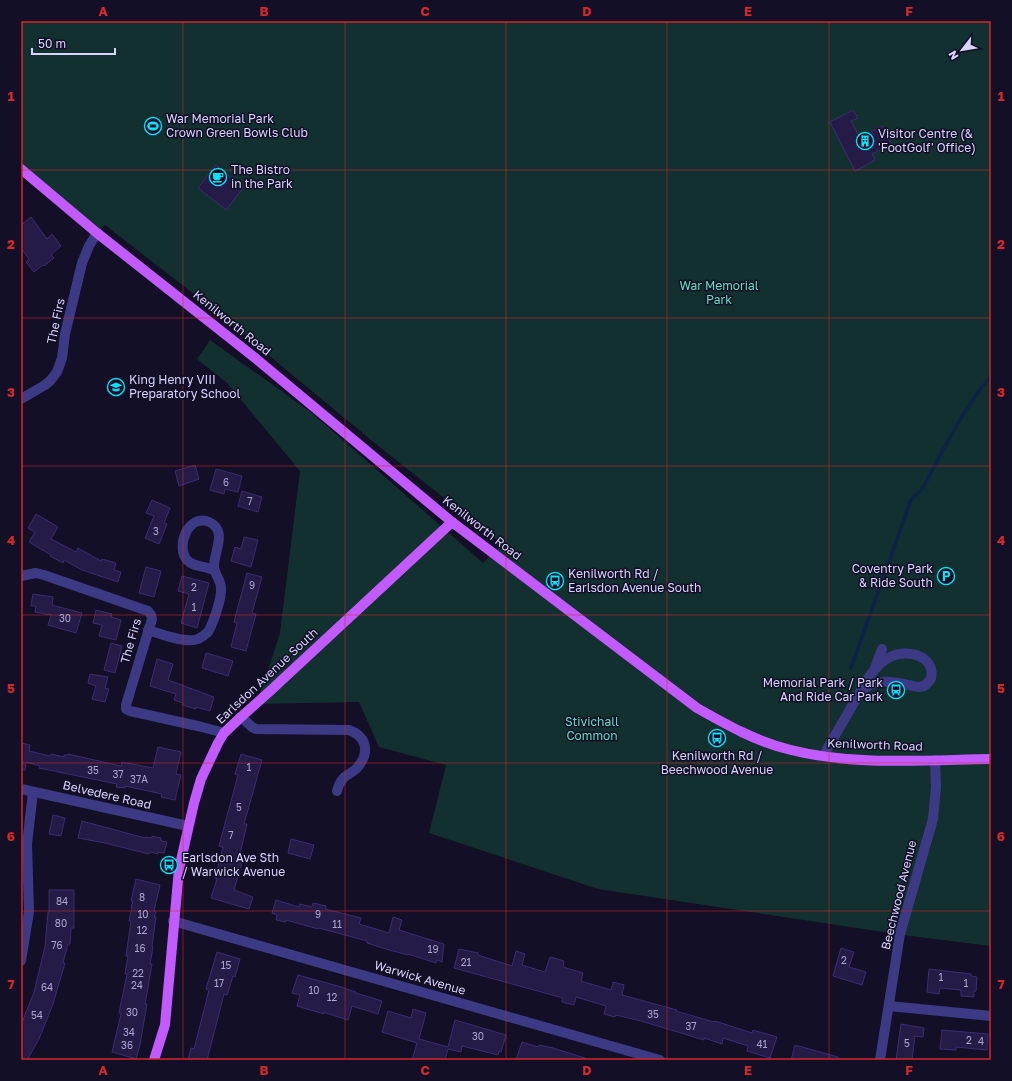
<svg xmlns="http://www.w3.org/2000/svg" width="1012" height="1081" viewBox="0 0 1012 1081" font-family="'Golos Text',sans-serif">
<rect width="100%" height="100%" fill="#130f26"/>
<path fill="#12302f" d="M21 21H991V946L910 936 598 889 429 833 446 765 379 747 359 702 255 704 264 683 280 633 300 471 227 383 197 359 210 340 312 413 483 563 502 544 376 444 203 301 105 225 97 233 21 169Z"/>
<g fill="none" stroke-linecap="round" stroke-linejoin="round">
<path stroke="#0c2248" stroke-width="3.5" d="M851 668 911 500 923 488 944 448 961 418 976 395 991 376"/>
</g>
<g fill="#241b47" stroke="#3b2d73">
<path d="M853 110 858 118 851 121 860 138 882 126 892 144 872 154 875 160 855 171 830 122Z"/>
<path d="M216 165 243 188 226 210 198 188Z"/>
<path d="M31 217 47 239 52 234 61 246 51 255 54 258 44 266 43 265 34 272 26 262 29 259 21 248V225Z"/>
<path d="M195 465 199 479 179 486 175 471Z"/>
<path d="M216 469 242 476 238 492 225 489 224 494 210 490Z"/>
<path d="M242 491 262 497 258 512 238 506Z"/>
<path d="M152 500 170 508 164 523 167 524 159 544 145 538 154 516 146 513Z"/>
<path d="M36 514 58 527 51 539 76 552 78 548 101 561 102 559 116 563 114 570 121 572 118 582 82 570 64 560 63 563 50 556 51 555 29 542 35 532 28 528Z"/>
<path d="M244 537 258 540 251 567 231 561 235 547 241 549Z"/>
<path d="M146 567 161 571 154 597 139 593Z"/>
<path d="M247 573 262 577 252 613 256 614 246 651 231 647 237 623 234 622Z"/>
<path d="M182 576 209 583 197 628 181 623 189 594 178 591Z"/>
<path d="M33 594 53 597 52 605 82 613 76 633 48 625 51 615 35 612 36 606H31Z"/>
<path d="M96 610 112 614 111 617 121 620 116 640 99 636 102 625 93 623Z"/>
<path d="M111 643 122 646 115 673 104 670Z"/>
<path d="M206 653 233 661 228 676 202 668Z"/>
<path d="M157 659 173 664 168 680 214 697 210 711 196 707V709L182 705 183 703 174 700 176 694 150 686Z"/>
<path d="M90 674 108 677 105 688 109 689 105 702 92 699 96 686 88 683Z"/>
<path d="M21 743 30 745 29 751 50 756 51 754 64 757V755H68V754L121 766 122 762 153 768 158 747 181 752 176 774 181 775 175 800 161 797 162 794 125 786V788L116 787 117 784 39 768 40 766 26 762 25 770H21Z"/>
<path d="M241 754 262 760 244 824H247L239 858 243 859 234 890 253 897 249 909 211 898 217 879 215 878 223 847 219 846 238 775 235 774Z"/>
<path d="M53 815 65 818 61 836 49 834Z"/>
<path d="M82 821 145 838V837L152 838V836L161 838V841L167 842 164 853 158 852V854L150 852 149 854 105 843 78 838Z"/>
<path d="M291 839 314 845 310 859 288 853Z"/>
<path d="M136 879 160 885 154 911 156 912 154 917H156L152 946 153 947 150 964H152L145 1004H147L140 1045 136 1059 112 1052 121 1014 119 1013 127 974H125L128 956H126L131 921H129L132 907H131L133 901H131Z"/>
<path d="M49 890H74V928H71L70 944H68L63 963H65L62 973 53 1004 39 1039 27 1060H24L21 1058V1025L34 992 45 947 48 912H49Z"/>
<path d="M276 900 299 907 300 904 312 907 313 903 326 906 325 909 361 918 359 924 389 933 393 917 402 920 399 930 444 944 442 962 437 960 436 963 408 954V955L389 950 367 943V941L319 928 318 929 286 920V922L276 920 277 915 272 913Z"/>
<path d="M841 948 854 952 849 967 866 972 862 985 833 976Z"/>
<path d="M459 949 478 953V955L487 958 512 966 516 951 525 954 522 965 545 972 550 957 564 961 563 967 583 973 581 981 611 990 613 982 624 985 622 995 677 1010 676 1011 714 1022 715 1021 752 1033 753 1030 777 1037 770 1058 747 1051 748 1046 723 1038 722 1044 704 1038V1040L641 1021 616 1015 615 1017 604 1014 606 1006 576 997 574 1005 562 1002 563 998 454 968Z"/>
<path d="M217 952 240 959 235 977 233 976 227 995 224 994 207 1060H188L191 1048 194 1049 209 990 206 989Z"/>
<path d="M929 969 971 974V976L977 977 976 991H974V997L961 996V990L940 988 939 994 927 992Z"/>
<path d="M298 975 338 986 356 992V993L382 1001 378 1014 352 1006 348 1020 326 1013 324 1012V1014L297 1006 300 995 292 993Z"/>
<path d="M413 1009 426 1013 419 1039 448 1047 455 1020 506 1035 501 1052 499 1051 498 1055 462 1046 461 1052 448 1049 445 1060H412L417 1043 382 1032 388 1011 411 1018Z"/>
<path d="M901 1024 924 1028 923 1037 915 1036 912 1060H896Z"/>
<path d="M942 1030 988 1034 987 1050 956 1047V1050L940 1049Z"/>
<path d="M522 1042 538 1047 539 1045 553 1048 585 1058 584 1060H516Z"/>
<path d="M795 1045 838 1057V1060H791Z"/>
</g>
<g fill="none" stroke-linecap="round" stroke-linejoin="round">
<g stroke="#3d3a85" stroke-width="10">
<path d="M21 399 45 385 50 381 57 372 62 358 65 334 82 263 89 246 97 233"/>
<path d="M21 576 36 573 44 575 148 611 151 615 152 619 126 705V709L130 711 202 727 224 733"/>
<path d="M148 630C161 634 186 644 198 639 202 637 205 635 208 632 213 624 222 598 221 588 221 580 214 574 214 566 214 552 228 530 209 522 189 513 175 546 187 560 194 568 206 565 215 571"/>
<path d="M875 668 882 649"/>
<path d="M241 717 252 727 256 729 349 730C368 737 370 754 356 769 352 773 345 775 342 780 339 783 338 788 337 791"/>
<path d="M825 756 827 749 869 677C875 668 881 661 892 656 908 649 936 656 931 679 929 681 927 684 924 686 919 688 914 686 908 685 890 681 877 679 862 690"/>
<path d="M21 789 188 826"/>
<path d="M173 921 660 1060"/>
<path d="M21 961 29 912 27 844 33 792"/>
<path d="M889 1006 991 1016"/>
<path d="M880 1060 900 934 933 819 936 787 935 760"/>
</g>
<g stroke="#c25bff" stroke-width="10">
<path d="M21 169 97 233 254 357 452 522 697 708C727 725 757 742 791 750 854 766 926 760 991 759"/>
<path d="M154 1060 165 1025 179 869 194 803 201 779 218 743 224 733 241 717 269 692 452 522"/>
</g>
</g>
<path fill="none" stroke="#d62828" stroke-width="1" stroke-opacity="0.55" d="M183 21V1060M345 21V1060M506 21V1060M667 21V1060M829 21V1060M21 170H991M21 318H991M21 466H991M21 615H991M21 763H991M21 911H991"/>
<defs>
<g id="stadium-ring" transform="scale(0.9)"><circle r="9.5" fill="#130f26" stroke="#00e5ff" stroke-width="1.5"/><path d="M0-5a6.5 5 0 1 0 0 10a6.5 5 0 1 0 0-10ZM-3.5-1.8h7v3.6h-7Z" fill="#00e5ff"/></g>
<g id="building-ring" transform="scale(0.9)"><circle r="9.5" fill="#130f26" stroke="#00e5ff" stroke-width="1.5"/><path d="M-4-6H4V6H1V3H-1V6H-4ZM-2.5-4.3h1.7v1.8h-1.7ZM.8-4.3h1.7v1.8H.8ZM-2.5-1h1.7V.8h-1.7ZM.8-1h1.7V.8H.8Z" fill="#00e5ff"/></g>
<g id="cafe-ring" transform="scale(0.9)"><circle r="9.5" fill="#130f26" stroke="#00e5ff" stroke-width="1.5"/><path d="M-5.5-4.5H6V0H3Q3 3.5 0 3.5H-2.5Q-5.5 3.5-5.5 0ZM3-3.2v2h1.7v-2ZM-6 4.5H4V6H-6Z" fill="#00e5ff"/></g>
<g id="school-ring" transform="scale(0.9)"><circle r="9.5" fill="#130f26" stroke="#00e5ff" stroke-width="1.5"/><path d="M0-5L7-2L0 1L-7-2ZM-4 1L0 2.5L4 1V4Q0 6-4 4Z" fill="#00e5ff"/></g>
<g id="parking-ring" transform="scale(0.9)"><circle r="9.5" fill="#130f26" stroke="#00e5ff" stroke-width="1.5"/><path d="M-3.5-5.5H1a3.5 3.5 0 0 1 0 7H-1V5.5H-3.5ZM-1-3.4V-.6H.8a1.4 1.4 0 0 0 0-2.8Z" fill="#00e5ff"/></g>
<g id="bus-ring" transform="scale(0.9)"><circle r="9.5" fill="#130f26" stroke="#00e5ff" stroke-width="1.5"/><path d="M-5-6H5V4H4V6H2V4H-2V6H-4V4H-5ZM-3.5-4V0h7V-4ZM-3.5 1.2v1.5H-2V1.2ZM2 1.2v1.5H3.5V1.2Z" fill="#00e5ff"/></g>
</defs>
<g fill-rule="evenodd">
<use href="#stadium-ring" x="153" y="126"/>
<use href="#building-ring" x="865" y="141"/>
<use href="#cafe-ring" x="218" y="177"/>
<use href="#school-ring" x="116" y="387"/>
<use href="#parking-ring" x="946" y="576"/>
<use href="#bus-ring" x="555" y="581"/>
<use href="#bus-ring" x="896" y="690"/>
<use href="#bus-ring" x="717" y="738"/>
<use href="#bus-ring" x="169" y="865"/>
</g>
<g text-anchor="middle" stroke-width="3" stroke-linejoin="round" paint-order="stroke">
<g font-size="10" fill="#aca6d1">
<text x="226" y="486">6</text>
<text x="250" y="505">7</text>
<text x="156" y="535">3</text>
<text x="252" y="589">9</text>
<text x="194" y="591">2</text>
<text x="194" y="611">1</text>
<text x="65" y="622">30</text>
<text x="249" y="771">1</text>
<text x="93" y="774">35</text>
<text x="118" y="778">37</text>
<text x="139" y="783">37A</text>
<text x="239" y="811">5</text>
<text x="231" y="839">7</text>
<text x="142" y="901">8</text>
<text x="62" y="905">84</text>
<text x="143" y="918">10</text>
<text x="318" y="918">9</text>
<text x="61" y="927">80</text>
<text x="337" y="928">11</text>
<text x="142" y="934">12</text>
<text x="57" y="949">76</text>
<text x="140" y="952">16</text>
<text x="433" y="953">19</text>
<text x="844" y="964">2</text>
<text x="466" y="966">21</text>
<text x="226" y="969">15</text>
<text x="138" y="977">22</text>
<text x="941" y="981">1</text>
<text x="219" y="987">17</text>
<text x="966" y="987">1</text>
<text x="137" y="989">24</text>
<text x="47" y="991">64</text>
<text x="314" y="994">10</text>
<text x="332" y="1001">12</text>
<text x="132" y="1016">30</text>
<text x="653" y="1018">35</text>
<text x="37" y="1019">54</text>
<text x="691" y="1030">37</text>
<text x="129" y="1036">34</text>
<text x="478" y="1040">30</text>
<text x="969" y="1044">2</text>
<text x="981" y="1045">4</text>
<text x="907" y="1047">5</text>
<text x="762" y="1048">41</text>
<text x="127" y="1049">36</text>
</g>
<g font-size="12" fill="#d9d4ff" stroke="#130f26" text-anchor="start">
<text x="166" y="123">War Memorial Park<tspan x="166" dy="14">Crown Green Bowls Club</tspan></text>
<text x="878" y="138">Visitor Centre (&amp;<tspan x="878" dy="14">'FootGolf' Office)</tspan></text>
<text x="231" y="174">The Bistro<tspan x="231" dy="14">in the Park</tspan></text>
<text x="129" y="384">King Henry VIII<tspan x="129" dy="14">Preparatory School</tspan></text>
<text x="933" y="573" text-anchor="end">Coventry Park<tspan x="933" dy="14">&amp; Ride South</tspan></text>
<text x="568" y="578">Kenilworth Rd /<tspan x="568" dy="14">Earlsdon Avenue South</tspan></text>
<text x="883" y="687" text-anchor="end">Memorial Park / Park<tspan x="883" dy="14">And Ride Car Park</tspan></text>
<text x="717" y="760" text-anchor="middle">Kenilworth Rd /<tspan x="717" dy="14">Beechwood Avenue</tspan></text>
<text x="182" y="862">Earlsdon Ave Sth<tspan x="182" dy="14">/ Warwick Avenue</tspan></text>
</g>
<g font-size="12" fill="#5fe0c0" stroke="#130f26">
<text x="719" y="290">War Memorial<tspan x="719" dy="14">Park</tspan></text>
<text x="592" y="726">Stivichall<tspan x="592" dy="14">Common</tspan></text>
</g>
<g font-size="12" fill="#d9d4ff" stroke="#130f26">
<text transform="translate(56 321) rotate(-78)" y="4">The Firs</text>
<text transform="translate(232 323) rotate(39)" y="4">Kenilworth Road</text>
<text transform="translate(482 528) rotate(38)" y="4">Kenilworth Road</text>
<text transform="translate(131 641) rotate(-74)" y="4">The Firs</text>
<text transform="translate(267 676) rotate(-43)" y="4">Earlsdon Avenue South</text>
<text transform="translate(875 745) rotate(2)" y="4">Kenilworth Road</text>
<text transform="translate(107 795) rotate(13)" y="4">Belvedere Road</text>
<text transform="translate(899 895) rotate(-76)" y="4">Beechwood Avenue</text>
<text transform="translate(420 978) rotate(16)" y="4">Warwick Avenue</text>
</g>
</g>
<rect width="1012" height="1081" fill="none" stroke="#130f26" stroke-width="44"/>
<g transform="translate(962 50) rotate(239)" stroke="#130f26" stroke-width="3" paint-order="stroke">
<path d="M0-3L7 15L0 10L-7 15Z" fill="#d9d4ff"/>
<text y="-6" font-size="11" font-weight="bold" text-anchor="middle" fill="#d9d4ff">N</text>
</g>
<path d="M32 48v6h83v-6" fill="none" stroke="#d9d4ff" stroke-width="2"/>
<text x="38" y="48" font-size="12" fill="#d9d4ff" stroke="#130f26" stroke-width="3" paint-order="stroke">50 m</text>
<rect x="22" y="22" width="968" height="1037" fill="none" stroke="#d62828" stroke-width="1.5"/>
<g font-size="13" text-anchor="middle" font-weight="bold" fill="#d62828">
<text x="103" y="16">A</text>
<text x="264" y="16">B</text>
<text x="425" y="16">C</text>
<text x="587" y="16">D</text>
<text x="748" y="16">E</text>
<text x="909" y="16">F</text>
<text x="11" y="101">1</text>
<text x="1001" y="101">1</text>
<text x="11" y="249">2</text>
<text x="1001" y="249">2</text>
<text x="11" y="397">3</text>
<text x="1001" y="397">3</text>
<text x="11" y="545">4</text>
<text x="1001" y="545">4</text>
<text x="11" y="693">5</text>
<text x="1001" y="693">5</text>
<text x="11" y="841">6</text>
<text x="1001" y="841">6</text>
<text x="11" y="989">7</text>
<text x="1001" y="989">7</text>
<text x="103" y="1075">A</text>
<text x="264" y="1075">B</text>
<text x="425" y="1075">C</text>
<text x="587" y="1075">D</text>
<text x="748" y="1075">E</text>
<text x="909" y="1075">F</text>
</g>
</svg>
